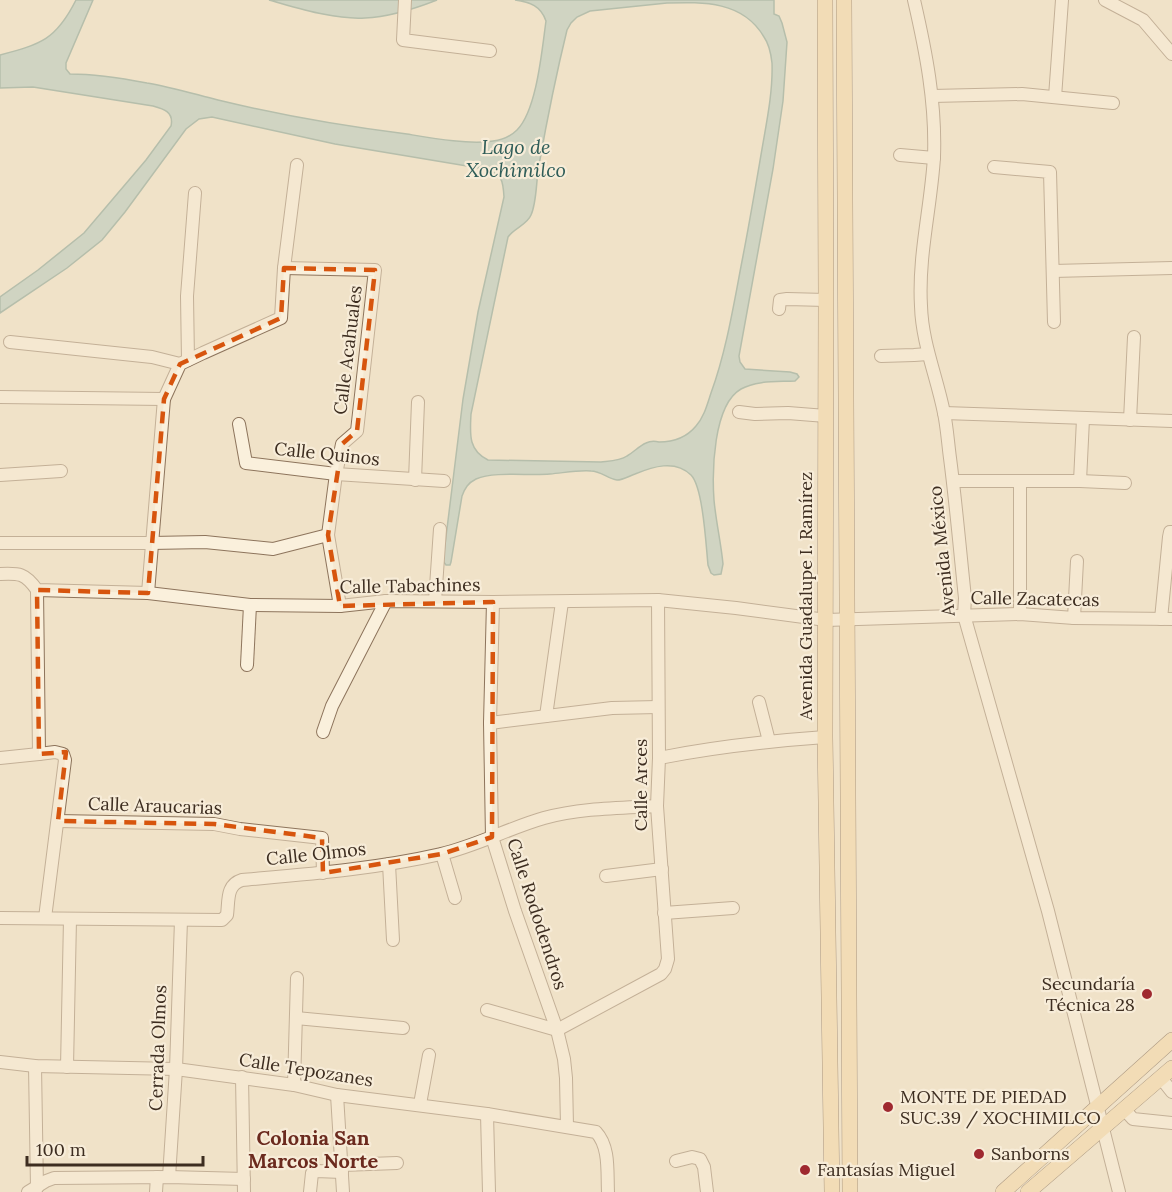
<svg xmlns="http://www.w3.org/2000/svg" width="1172" height="1192" viewBox="0 0 1172 1192" font-family="Lora,serif">
<rect width="100%" height="100%" fill="#f0e2c8"/>
<g fill="#a9c4bb" stroke="#6f9388" stroke-width="1.5" fill-rule="evenodd">
<path d="M76 0H93L66 63V69L70 74C96 74 121 78 147 83 171 87 194 94 218 100 280 115 343 126 407 134 431 138 469 145 493 141 502 140 511 136 517 130 537 110 542 49 546 21 541 6 530 2 515 0H774V14L779 16 782 23 787 42 783 101 773 169 739 356 740 362 745 369 790 372 797 374 799 377 795 381C778 382 757 380 741 389 713 405 712 472 714 500 716 522 721 543 723 564L721 574 714 575 711 573 708 565C706 545 703 487 691 475 675 459 652 467 635 474 629 476 623 480 617 480 608 479 601 471 591 471 577 470 563 473 550 474 529 476 495 471 476 479 468 483 465 488 462 496L451 562 450 565H446L443 561 463 399 478 312 504 197C503 179 502 175 485 169L335 144 212 117 199 119 186 129 125 212 102 240 67 268 0 313V297L38 270 84 233 146 160 171 126C174 112 164 109 153 106L33 87 0 88V55C41 44 56 40 76 0ZM667 3C704 2 743 1 764 37 769 44 771 54 772 63 773 91 767 120 762 149 756 184 750 220 743 256 734 302 727 349 711 393 707 405 704 417 696 426 687 437 673 442 659 442 655 441 650 441 646 443 639 446 634 452 627 456 620 461 610 461 601 462L488 460C468 450 470 434 471 414L508 237C514 228 527 225 531 215 537 202 536 180 539 165 547 120 556 75 567 30L571 23 577 17 590 11Z"/>
<path d="M269 0H437C414 9 389 17 365 18 335 20 298 8 269 0Z"/>
</g>
<g fill="none" stroke-linecap="round" stroke-linejoin="round">
<g stroke="#8d745c" stroke-width="14">
<g id="minor">
<path d="M405 0 403 40 490 51"/>
<path d="M914 0C926 52 936 103 934 157 931 207 918 256 921 306 922 343 937 377 944 413 947 427 948 443 950 458 956 504 960 551 965 598L964 615 1048 911 1119 1192"/>
<path d="M1105 0 1143 20 1172 54"/>
<path d="M932 96 1022 94 1113 103"/>
<path d="M1055 97 1062 0"/>
<path d="M900 155 934 158"/>
<path d="M994 167 1050 172 1054 322"/>
<path d="M284 268 375 270 357 431 342 444 336 474 328 535 340 606"/>
<path d="M1053 271 1172 268"/>
<path d="M779 309 780 300 787 299 826 300"/>
<path d="M10 342 152 357 180 364"/>
<path d="M881 356 914 355 928 354"/>
<path d="M188 360 187 296 195 193"/>
<path d="M0 397 164 399"/>
<path d="M739 412 755 414 788 413 826 416"/>
<path d="M944 413 1172 421"/>
<path d="M1130 420 1134 337"/>
<path d="M239 424 246 463 336 474 444 481"/>
<path d="M0 475 61 471"/>
<path d="M415 480 418 402"/>
<path d="M953 481H1080L1125 483"/>
<path d="M1080 481 1083 419"/>
<path d="M0 543H151L205 542 273 549 328 535"/>
<path d="M0 574C19 573 25 573 37 590L148 593 250 605 340 606 386 601 493 602 658 600 736 608 826 620 1020 614 1074 618 1172 619"/>
<path d="M37 590 39 754 55 752 63 754 65 760 45 918"/>
<path d="M148 593 164 399 180 364 203 353 281 318 284 268 297 165"/>
<path d="M435 601 440 529"/>
<path d="M493 602 490 723 492 837 515 911 557 1030 564 1059 566 1078 567 1126"/>
<path d="M1020 614V482"/>
<path d="M1074 618 1077 561"/>
<path d="M1161 619 1169 537 1170 532H1172"/>
<path d="M247 665 250 605"/>
<path d="M759 702 769 741"/>
<path d="M546 716 562 602"/>
<path d="M490 723 612 708 658 707"/>
<path d="M323 732 332 706 386 601"/>
<path d="M0 758 39 754"/>
<path d="M659 758C714 747 769 741 825 737"/>
<path d="M58 821 214 824 240 829 322 838 323 873"/>
<path d="M442 854 455 898"/>
<path d="M389 864 393 940"/>
<path d="M606 876 662 869"/>
<path d="M664 913 733 908"/>
<path d="M0 918 222 920 227 915C229 900 226 885 242 880 309 874 375 869 441 854 476 846 509 828 544 818 580 808 619 808 657 806"/>
<path d="M487 1010 557 1030 661 974 665 969 668 959 657 806 659 758 658 600"/>
<path d="M296 1018 403 1028"/>
<path d="M0 1062 35 1066 176 1069 294 1085 337 1095 487 1114 596 1132C610 1147 607 1172 608 1192"/>
<path d="M35 1066 37 1188"/>
<path d="M67 1067 70 919"/>
<path d="M242 1077 244 1192"/>
<path d="M1161 1078 1172 1092"/>
<path d="M294 1085 297 978"/>
<path d="M337 1095 343 1192"/>
<path d="M420 1104 429 1055"/>
<path d="M1124 1109 1133 1119 1172 1123"/>
<path d="M487 1114 489 1192"/>
<path d="M676 1161 692 1157 700 1159 704 1167 707 1192"/>
<path d="M342 1165 397 1163"/>
<path d="M169 1177 176 1069 181 920"/>
<path d="M28 1192 46 1181 54 1178 169 1177 244 1179"/>
<path d="M156 1192 157 1177"/>
<path d="M310 1192 312 1173 316 1171 342 1172"/>
</g>
</g>
<g stroke="#5b4230" stroke-width="16">
<g id="major">
<path d="M825 0 826 300 825 737 832 1192"/>
<path d="M844 0 850 1192"/>
<path d="M1003 1192 1172 1040"/>
<path d="M1028 1192 1172 1068"/>
</g>
</g>
<use href="#minor" stroke="#faf0dc" stroke-width="12"/>
<use href="#major" stroke="#f3d59f" stroke-width="15"/>
</g>
<path d="M0 0H1172V1192H0ZM284 268 375 270 357 431 342 444 328 535 340 606 493 602 492 837 442 854 323 873 322 838 214 824 58 821 66 752 39 754 37 590 148 593 164 399 180 364 281 318Z" fill="#f0e2c8" fill-opacity=".55" fill-rule="evenodd"/>
<path fill="none" stroke="#d7550e" stroke-width="4.5" stroke-dasharray="12 8" stroke-linejoin="round" d="M284 268 375 270 357 431 342 444 328 535 340 606 493 602 492 837 442 854 323 873 322 838 214 824 58 821 66 752 39 754 37 590 148 593 164 399 180 364 281 318Z"/>
<g fill="#9f2930" stroke="#f7ecd8" stroke-width="2">
<circle cx="1147" cy="994" r="6"/>
<circle cx="888" cy="1107" r="6"/>
<circle cx="979" cy="1154" r="6"/>
<circle cx="805" cy="1170" r="6"/>
</g>
<g text-anchor="middle" stroke-width="4.5" stroke-linejoin="round" paint-order="stroke">
<g font-size="18" fill="#3d2d20" stroke="#f7ecd8">
<text transform="translate(348 350) rotate(-83)" y="6">Calle Acahuales</text>
<text transform="translate(327 454) rotate(6)" y="6">Calle Quinos</text>
<text transform="translate(942 551) rotate(-96)" y="6">Avenida México</text>
<text transform="translate(410 586) rotate(-1)" y="6">Calle Tabachines</text>
<text transform="translate(806 596) rotate(-90)" y="6">Avenida Guadalupe I. Ramírez</text>
<text transform="translate(1035 599) rotate(1)" y="6">Calle Zacatecas</text>
<text transform="translate(641 785) rotate(-90)" y="6">Calle Arces</text>
<text transform="translate(155 806) rotate(2)" y="6">Calle Araucarias</text>
<text transform="translate(316 854) rotate(-6)" y="6">Calle Olmos</text>
<text transform="translate(537 914) rotate(72)" y="6">Calle Rododendros</text>
<text transform="translate(158 1048) rotate(-88)" y="6">Cerrada Olmos</text>
<text transform="translate(306 1070) rotate(9)" y="6">Calle Tepozanes</text>
</g>
<g font-size="18" fill="#3d2d20" stroke="#f7ecd8" text-anchor="start">
<text x="1135" y="990" text-anchor="end">Secundaría<tspan x="1135" dy="21">Técnica 28</tspan></text>
<text x="900" y="1103">MONTE DE PIEDAD<tspan x="900" dy="21">SUC.39 / XOCHIMILCO</tspan></text>
<text x="991" y="1160">Sanborns</text>
<text x="817" y="1176">Fantasías Miguel</text>
</g>
<g font-size="20" font-style="italic" fill="#2f5d58" stroke="#f7ecd8">
<text x="516" y="154">Lago de<tspan x="516" dy="23">Xochimilco</tspan></text>
</g>
<g font-size="20" font-weight="bold" fill="#6b2a1e" stroke="#f7ecd8">
<text x="313" y="1145">Colonia San<tspan x="313" dy="23">Marcos Norte</tspan></text>
</g>
</g>
<path d="M27 1156v9h176v-9" fill="none" stroke="#3d2d20" stroke-width="3"/>
<text x="36" y="1156" font-size="18" fill="#3d2d20" stroke="#f7ecd8" stroke-width="4.5" paint-order="stroke">100 m</text>
</svg>
